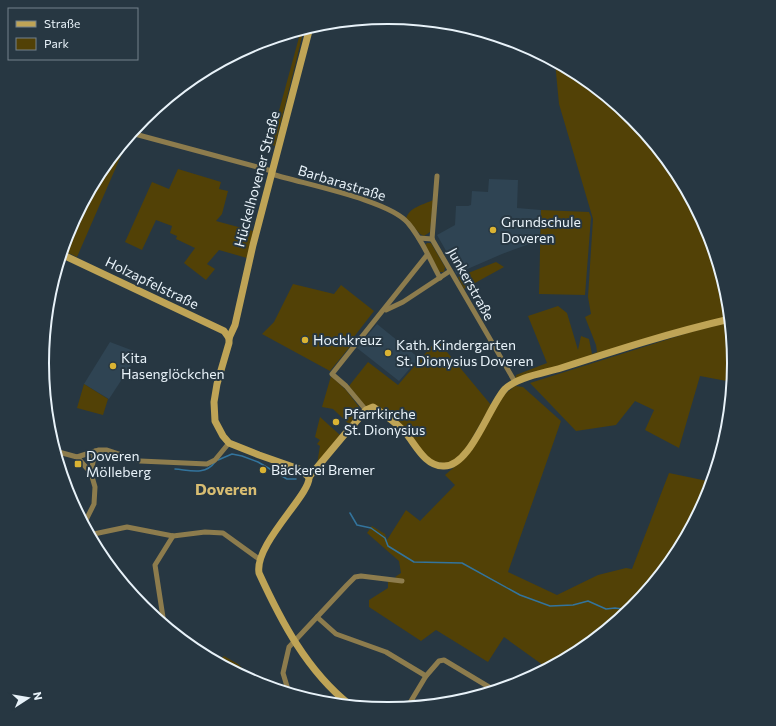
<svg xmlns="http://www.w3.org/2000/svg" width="776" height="726" viewBox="0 0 776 726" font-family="Commissioner,sans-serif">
<rect width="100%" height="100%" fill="#273742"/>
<g fill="#2f4453">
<path d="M489 179 518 180 517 208 541 210 540 240 502 254 456 274 453 263 437 235 455 225 456 206H468L471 205 472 191 488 192Z"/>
<path d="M377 324 419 358 399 381 357 348Z"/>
<path d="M110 342 139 353 109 399 84 384Z"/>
</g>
<g fill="#524106">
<path d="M304 29 275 146 270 144 301 30Z"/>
<path d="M555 62C647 111 719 211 729 317L515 379 516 375 547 363 528 316 558 306 567 313 578 350 581 336 589 339 592 354 597 352 596 345 585 317 591 314 588 297 593 219 559 104Z"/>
<path d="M130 135 77 257 62 250 68 230 100 171Z"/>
<path d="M178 169 221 182 219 189 228 191 222 214 216 221 253 231 247 258 219 250 207 264 215 269 206 280 184 263 195 248 176 239 177 236 170 233 172 226 156 220 142 250 125 242 152 182 169 189Z"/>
<path d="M433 200 430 232 424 236 420 234 406 219C409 207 423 205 433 200Z"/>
<path d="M541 210 589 212 591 217 585 295 539 294Z"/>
<path d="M427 243H431L445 267 444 272H439L425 245Z"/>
<path d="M496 262 504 267 464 289 458 277Z"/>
<path d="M293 284 334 294 341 285 374 311 350 342 352 344 330 371 262 334 274 322Z"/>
<path d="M730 322 734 363 732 382 700 376 679 448 645 430 654 410 635 401 616 425 576 431 530 383 691 332Z"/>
<path d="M437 340 491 405 461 457 448 464 433 461 374 406H365L349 386 368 362 398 385Z"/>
<path d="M331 376 346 390 359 407 358 416 350 425 333 409 322 407Z"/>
<path d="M84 384 108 399 103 415 77 408Z"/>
<path d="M515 386 523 387 561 421 508 572 557 595 598 575 626 568 632 569 669 473 712 482 708 496 676 555 632 608 580 651 547 668 504 637 488 662 436 630 421 641 369 607V600L388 588V580H401L395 577 401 573 399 561 367 533 372 526 385 534 387 540 406 510 420 521 455 485 445 475 467 456 504 395Z"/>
<path d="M320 417 340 435 317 464 320 446 317 444 320 440 315 437Z"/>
<path d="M224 656 238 664 257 683 217 662Z"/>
</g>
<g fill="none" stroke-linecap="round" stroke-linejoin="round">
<g stroke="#33749d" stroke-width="1.5">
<path d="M218 460 232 454 242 456 258 462 287 479H296"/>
<path d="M175 469C189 470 205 476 215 462"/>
<path d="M350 513 357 525 371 528 385 538 388 546 414 562 462 563 520 595 550 606 573 605 588 601 606 609 615 608 630 610"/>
<path d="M110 567 154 613"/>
<path d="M172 630 174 632"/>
</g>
<g stroke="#8d7c4d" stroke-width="5">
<path d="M131 133 272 171"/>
<path d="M272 174C303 184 389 200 408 223 422 239 430 260 440 278"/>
<path d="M419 238 432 239"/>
<path d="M432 239 515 382"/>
<path d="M432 239 437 176"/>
<path d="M386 310 403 302 450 271"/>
<path d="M366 410 346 386 332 374 427 255"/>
<path d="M55 451 77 457 91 473 95 487 94 504 84 524"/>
<path d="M77 457 99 450H107L140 461 207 464 215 460 229 443"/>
<path d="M91 473 95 451"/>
<path d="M89 535 127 527 173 536 205 532 223 533 259 559"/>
<path d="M317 617 336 634 386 652 426 676"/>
<path d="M164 624 155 565 173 536"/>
<path d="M289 693 283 673 289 647 347 585 355 577 361 576 402 581"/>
<path d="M420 706 411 701 426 676 439 661 444 660 489 687 485 693"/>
</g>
<g stroke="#bfa456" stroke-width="7">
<path d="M61 254 224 331 229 338"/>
<path d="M348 431 366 410 373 407C384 414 395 422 404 431 415 443 424 466 443 466 470 468 489 406 505 389 517 377 545 373 561 368 617 350 673 332 730 319"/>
<path d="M309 477 299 469 259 455 229 443 223 436 215 421 214 402 217 384 229 343V338L235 325 253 245 310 27"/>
<path d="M309 477C311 494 254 544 259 573 281 621 307 671 350 705"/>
<path d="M309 477 345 434"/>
</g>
</g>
<g fill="#dab333" stroke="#273742" stroke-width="1.5">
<circle cx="493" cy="230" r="4"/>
<circle cx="305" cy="340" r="4"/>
<circle cx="388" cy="353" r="4"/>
<circle cx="113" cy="366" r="4"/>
<circle cx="336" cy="422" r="4"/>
<rect x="74" y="460" width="8" height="8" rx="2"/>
<circle cx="263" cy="470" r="4"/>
</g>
<g text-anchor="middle" stroke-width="4" stroke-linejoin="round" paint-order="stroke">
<g font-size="14" fill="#e8f2f9" stroke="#273742">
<text transform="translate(257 179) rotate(-75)" y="5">Hückelhovener Straße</text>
<text transform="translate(342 183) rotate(17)" y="5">Barbarastraße</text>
<text transform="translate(152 283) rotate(26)" y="5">Holzapfelstraße</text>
<text transform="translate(471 284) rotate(61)" y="5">Junkerstraße</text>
</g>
<g font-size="14" fill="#e8f2f9" stroke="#273742" text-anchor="start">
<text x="501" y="227">Grundschule<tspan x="501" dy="16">Doveren</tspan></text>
<text x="313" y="345">Hochkreuz</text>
<text x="396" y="350">Kath. Kindergarten<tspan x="396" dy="16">St. Dionysius Doveren</tspan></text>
<text x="121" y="363">Kita<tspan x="121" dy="16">Hasenglöckchen</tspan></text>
<text x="344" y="419">Pfarrkirche<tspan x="344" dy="16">St. Dionysius</tspan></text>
<text x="86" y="461">Doveren<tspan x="86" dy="16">Mölleberg</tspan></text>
<text x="271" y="475">Bäckerei Bremer</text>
</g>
<g font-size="16" font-weight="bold" fill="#d8bd72" stroke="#273742">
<text x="226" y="495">Doveren</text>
</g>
</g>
<path d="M0 0H776V726H0ZM49 363a339 339 0 1 1 678 0a339 339 0 1 1-678 0Z" fill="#273742" fill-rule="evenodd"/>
<path fill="none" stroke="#e8f2f9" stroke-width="2" d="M49 363a339 339 0 1 1 678 0a339 339 0 1 1-678 0Z"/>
<rect x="8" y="8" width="130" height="52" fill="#273742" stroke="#74828b"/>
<rect x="16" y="21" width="20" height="6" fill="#bfa456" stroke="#74828b"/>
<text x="44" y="28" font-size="12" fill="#e8f2f9">Straße</text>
<rect x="16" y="38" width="20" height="12" fill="#524106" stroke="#74828b"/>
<text x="44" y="48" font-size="12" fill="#e8f2f9">Park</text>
<g transform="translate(28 698) rotate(78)" stroke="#273742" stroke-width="3" paint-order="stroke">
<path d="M0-3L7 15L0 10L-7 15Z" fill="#e8f2f9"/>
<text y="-6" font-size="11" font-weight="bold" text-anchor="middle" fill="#e8f2f9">N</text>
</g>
</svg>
